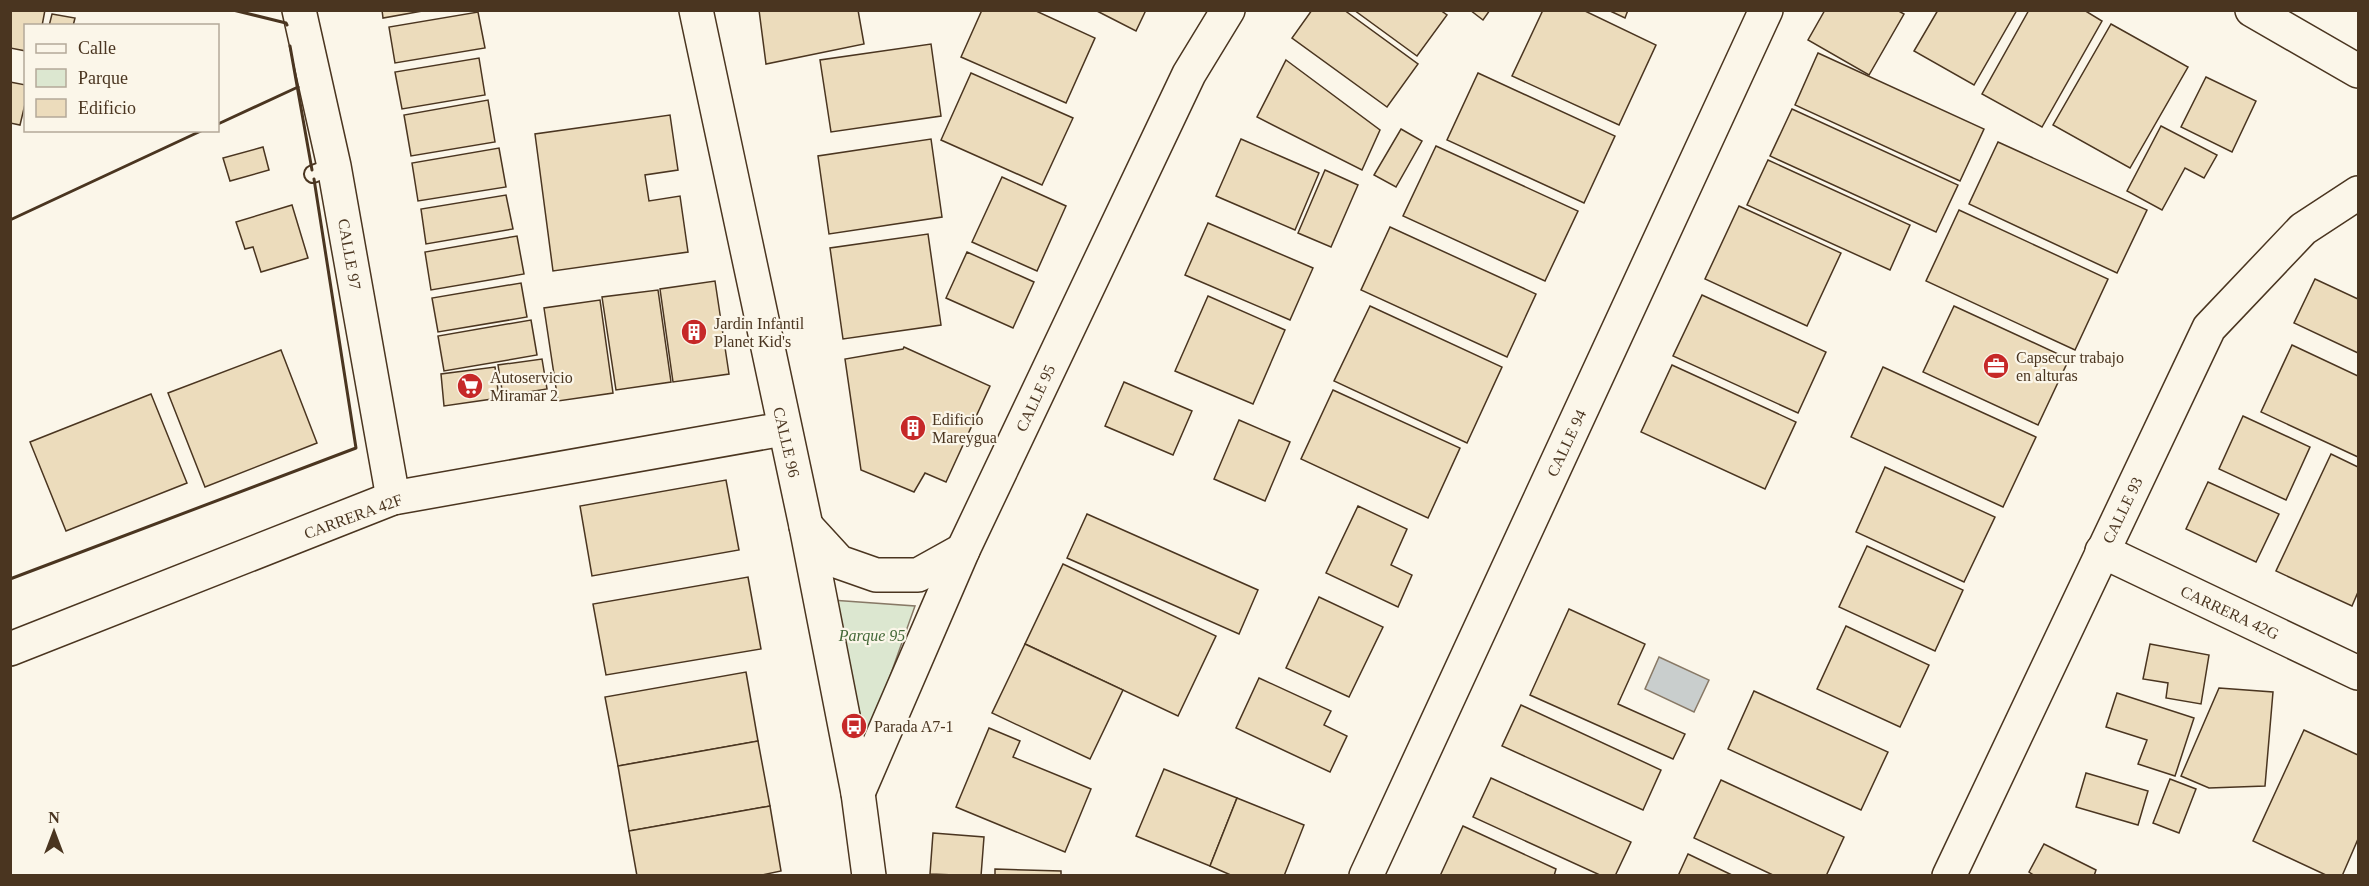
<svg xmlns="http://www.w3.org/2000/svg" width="2369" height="886" viewBox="0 0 2369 886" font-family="Georgia,serif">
<rect width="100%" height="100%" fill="#fbf6e9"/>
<path fill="#dce7d0" stroke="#887966" stroke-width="1.5" d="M831 600 915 606 867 741Z"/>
<path fill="#c9cecd" stroke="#887966" stroke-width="1.5" d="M1659 657 1709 680 1694 712 1645 689Z"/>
<g fill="#ecdcbc" stroke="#4a3520" stroke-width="1.5">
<path d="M10 10H45L42 26H26V51L10 48Z"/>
<path d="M382 10H428L383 18Z"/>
<path d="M759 10H858L864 44 766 64Z"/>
<path d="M982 10H1034L1095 38 1066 103 961 57Z"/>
<path d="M1095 10H1146L1136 31Z"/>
<path d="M1312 10H1344L1418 64 1387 107 1292 38Z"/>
<path d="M1354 10H1440L1447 15 1417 56Z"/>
<path d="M1470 10H1490L1483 20Z"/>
<path d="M1543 10H1583L1656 45 1619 125 1512 76Z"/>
<path d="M1608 10H1628L1625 18Z"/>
<path d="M1825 10H1897L1904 14 1869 75 1808 40Z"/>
<path d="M1938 10H2017L1974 85 1914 51Z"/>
<path d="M2029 10H2084L2102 21 2042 127 1982 94Z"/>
<path d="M478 12 485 48 395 63 389 27Z"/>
<path d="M52 14 75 18 73 26H49Z"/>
<path d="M2111 24 2188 67 2130 168 2053 125Z"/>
<path d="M931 44 941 116 831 132 820 60Z"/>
<path d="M1818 53 1984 129 1960 181 1795 105Z"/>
<path d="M479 58 485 95 402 109 395 72Z"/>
<path d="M1286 60 1380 130 1362 170 1257 117Z"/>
<path d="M971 73 1073 118 1042 185 941 140Z"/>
<path d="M1478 73 1615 136 1584 203 1447 140Z"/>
<path d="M2206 77 2256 101 2232 152 2181 127Z"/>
<path d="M10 82 26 85V100L20 125 10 123Z"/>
<path d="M488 100 495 142 411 156 404 115Z"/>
<path d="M1792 109 1958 185 1936 232 1770 156Z"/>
<path d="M670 115 678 170 645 175 649 201 680 196 688 252 553 271 535 134Z"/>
<path d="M2161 126 2217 155 2204 178 2185 168 2162 210 2127 191Z"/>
<path d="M1401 129 1422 141 1396 187 1374 175Z"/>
<path d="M931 139 942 217 829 234 818 156Z"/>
<path d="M1241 139 1319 173 1295 230 1216 196Z"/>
<path d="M1998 142 2147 210 2117 273 1969 204Z"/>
<path d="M1436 146 1578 211 1545 281 1403 216Z"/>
<path d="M263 147 269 170 230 181 223 158Z"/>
<path d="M499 148 506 187 418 201 412 163Z"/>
<path d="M1768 160 1910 225 1890 270 1747 205Z"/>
<path d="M1325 170 1358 185 1331 247 1298 233Z"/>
<path d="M1002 177 1066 206 1037 271 972 242Z"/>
<path d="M506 195 513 229 426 244 421 209Z"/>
<path d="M292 205 308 258 261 272 253 247 245 249 236 222Z"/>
<path d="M1739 206 1841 253 1807 326 1705 279Z"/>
<path d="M1959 210 2108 279 2075 350 1926 281Z"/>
<path d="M1208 223 1313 268 1290 320 1185 275Z"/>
<path d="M1390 227 1536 294 1507 357 1361 290Z"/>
<path d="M928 234 941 325 843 339 830 248Z"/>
<path d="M517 236 524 274 431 290 425 252Z"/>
<path d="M967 252 1034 282 1013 328 946 298Z"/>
<path d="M2315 279 2358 299V353L2294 323Z"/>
<path d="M715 281 729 374 673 382 660 289Z"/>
<path d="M521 283 527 317 438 332 432 298Z"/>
<path d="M658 290 671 382 616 390 602 297Z"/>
<path d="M1702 295 1826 352 1798 413 1673 356Z"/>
<path d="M1208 296 1285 330 1253 404 1175 371Z"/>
<path d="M600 300 613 393 558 401 544 308Z"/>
<path d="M1370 306 1502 367 1467 443 1334 381Z"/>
<path d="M1954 306 2069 359 2038 425 1923 372Z"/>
<path d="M531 320 537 355 444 371 438 336Z"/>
<path d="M2292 345 2358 376V457L2261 412Z"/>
<path d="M904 347 990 386 946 482 925 473 914 492 861 470 845 359 903 349Z"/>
<path d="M281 350 317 443 205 487 168 393Z"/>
<path d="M542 359 547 389 503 396 498 365Z"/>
<path d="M1672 365 1796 422 1765 489 1641 432Z"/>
<path d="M495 367 499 398 444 406 441 374Z"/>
<path d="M1883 367 2036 437 2003 507 1851 437Z"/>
<path d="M1124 382 1192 411 1173 455 1105 426Z"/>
<path d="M1333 390 1460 448 1428 518 1301 459Z"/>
<path d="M151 394 187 483 66 531 30 442Z"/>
<path d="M2243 416 2310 447 2286 500 2219 469Z"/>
<path d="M1239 420 1290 442 1265 501 1214 479Z"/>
<path d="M2331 454 2358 467V592L2352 606 2276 571Z"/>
<path d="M1885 467 1995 517 1964 582 1856 532Z"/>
<path d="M726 480 739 550 592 576 580 506Z"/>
<path d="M2208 482 2279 514 2256 562 2186 529Z"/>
<path d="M1358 506 1407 529 1391 565 1412 575 1398 607 1326 573Z"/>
<path d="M1087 514 1258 590 1239 634 1067 558Z"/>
<path d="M1867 546 1963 590 1935 651 1839 607Z"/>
<path d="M1063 564 1216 636 1178 716 1025 644Z"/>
<path d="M748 577 761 649 606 675 593 604Z"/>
<path d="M1319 597 1383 627 1349 697 1286 668Z"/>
<path d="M1569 609 1645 644 1618 704 1685 734 1673 759 1530 695Z"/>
<path d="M1846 626 1929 665 1900 727 1817 689Z"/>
<path d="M1025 644 1123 690 1090 759 992 713Z"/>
<path d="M2150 644 2209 655 2201 704 2166 698 2168 683 2143 679Z"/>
<path d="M746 672 758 741 618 766 605 697Z"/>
<path d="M1259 678 1331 711 1324 725 1347 736 1330 772 1236 728Z"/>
<path d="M2219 688 2273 692 2265 786 2209 788 2181 776Z"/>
<path d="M1754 691 1888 752 1861 810 1728 749Z"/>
<path d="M2117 693 2194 718 2175 776 2138 764 2147 740 2106 727Z"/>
<path d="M1521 705 1661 770 1643 810 1502 746Z"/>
<path d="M989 728 1020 741 1013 757 1091 789 1065 852 956 807Z"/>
<path d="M2304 730 2358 755V839L2342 876H2328L2253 841Z"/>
<path d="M758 741 770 806 629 831 618 766Z"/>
<path d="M1164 769 1237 798 1210 866 1136 836Z"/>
<path d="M2086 773 2148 791 2138 825 2076 807Z"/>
<path d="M1491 778 1631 842 1615 876H1602L1473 817Z"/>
<path d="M2170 779 2196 789 2179 833 2153 823Z"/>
<path d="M1721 780 1844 837 1826 876H1775L1694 838Z"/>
<path d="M1237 798 1304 825 1284 876H1233L1210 866Z"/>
<path d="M770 806 781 871 757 876H637L629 831Z"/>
<path d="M1463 826 1556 869 1554 876H1440Z"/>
<path d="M933 833 984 837 981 876 930 874Z"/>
<path d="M2044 844 2096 870 2094 876H2035L2029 872Z"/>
<path d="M1688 854 1734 876H1678Z"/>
<path d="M995 869 1061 871V876H995Z"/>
</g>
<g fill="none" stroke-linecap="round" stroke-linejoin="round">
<g stroke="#4a3520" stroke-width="20">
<path id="lane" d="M313 174 334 166"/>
</g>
<g stroke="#4a3520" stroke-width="36">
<g id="street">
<path d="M299 10 334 166 393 498"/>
<path d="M696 10 806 526 858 793 869 876"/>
<path d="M2252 10 2358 71"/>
<path d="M806 526 839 562 876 575H918L963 550"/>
<path d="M2102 551 2358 673"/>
<path d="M10 649 393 498 783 429"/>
<path d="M858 793 963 550 1189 74 1228 10"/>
<path d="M1366 876 1766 10"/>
</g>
</g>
<g stroke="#4a3520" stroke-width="36">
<path id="secondary" d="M1949 876 2209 328 2303 229 2358 193"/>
</g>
<use href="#lane" stroke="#fbf6e9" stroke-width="16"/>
<use href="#street" stroke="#fbf6e9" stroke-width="33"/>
<use href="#secondary" stroke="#fbf6e9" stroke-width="33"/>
<g stroke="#4a3520" stroke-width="3">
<path d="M233 10 286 23 287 25"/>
<path d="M290 46 312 170"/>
<path d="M218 124 298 87"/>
<path d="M10 220 203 130"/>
<path d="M10 579 356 448 314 179"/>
</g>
</g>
<defs>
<g id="building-disc" transform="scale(1.35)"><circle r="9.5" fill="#c62828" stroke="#fbf6e9"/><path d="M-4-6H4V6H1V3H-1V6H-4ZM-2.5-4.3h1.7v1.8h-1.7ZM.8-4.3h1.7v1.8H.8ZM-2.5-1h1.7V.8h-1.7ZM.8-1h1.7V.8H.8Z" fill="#fff"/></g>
<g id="office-disc" transform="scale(1.35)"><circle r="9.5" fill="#c62828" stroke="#fbf6e9"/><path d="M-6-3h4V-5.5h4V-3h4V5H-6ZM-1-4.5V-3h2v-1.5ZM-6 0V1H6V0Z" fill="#fff"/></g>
<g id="supermarket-disc" transform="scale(1.35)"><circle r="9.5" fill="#c62828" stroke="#fbf6e9"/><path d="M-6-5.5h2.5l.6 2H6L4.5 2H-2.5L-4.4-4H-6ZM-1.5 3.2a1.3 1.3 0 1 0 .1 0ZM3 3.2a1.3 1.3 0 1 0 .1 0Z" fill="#fff"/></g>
<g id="bus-disc" transform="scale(1.35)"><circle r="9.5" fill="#c62828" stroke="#fbf6e9"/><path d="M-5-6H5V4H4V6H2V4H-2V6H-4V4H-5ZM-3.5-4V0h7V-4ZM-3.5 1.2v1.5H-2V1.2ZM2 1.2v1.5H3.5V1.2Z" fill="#fff"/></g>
</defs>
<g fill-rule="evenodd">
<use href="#building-disc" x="694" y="332"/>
<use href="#office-disc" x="1996" y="366"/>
<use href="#supermarket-disc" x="470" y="386"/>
<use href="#building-disc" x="913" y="428"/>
<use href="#bus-disc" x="854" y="726"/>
</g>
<g text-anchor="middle" stroke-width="4.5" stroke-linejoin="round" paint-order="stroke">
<g font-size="16" fill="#4a3520" stroke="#fbf6e9">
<text transform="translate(350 254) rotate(80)" y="6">CALLE 97</text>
<text transform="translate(1035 398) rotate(-65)" y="6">CALLE 95</text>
<text transform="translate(787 442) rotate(77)" y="6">CALLE 96</text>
<text transform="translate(1566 443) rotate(-65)" y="6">CALLE 94</text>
<text transform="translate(2122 510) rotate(-64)" y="6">CALLE 93</text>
<text transform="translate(353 516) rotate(-20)" y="6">CARRERA 42F</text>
<text transform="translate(2230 612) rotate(25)" y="6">CARRERA 42G</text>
</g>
<g font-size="16" fill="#4a3520" stroke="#fbf6e9" text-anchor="start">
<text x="714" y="329">Jardin Infantil<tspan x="714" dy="18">Planet Kid's</tspan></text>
<text x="2016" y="363">Capsecur trabajo<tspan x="2016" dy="18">en alturas</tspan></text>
<text x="490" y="383">Autoservicio<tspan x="490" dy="18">Miramar 2</tspan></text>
<text x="932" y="425">Edificio<tspan x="932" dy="18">Mareygua</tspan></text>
<text x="874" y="732">Parada A7-1</text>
</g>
<g font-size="16" font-style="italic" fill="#436837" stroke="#fbf6e9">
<text x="872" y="641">Parque 95</text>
</g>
</g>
<rect width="2369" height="886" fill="none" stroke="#4a3520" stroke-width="24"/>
<rect x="24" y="24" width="195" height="108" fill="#fbf6e9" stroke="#b4a999" stroke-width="1.5"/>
<rect x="36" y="44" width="30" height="9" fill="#fbf6e9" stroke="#b4a999" stroke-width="1.5"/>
<text x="78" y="54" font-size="18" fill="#4a3520">Calle</text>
<rect x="36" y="69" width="30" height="18" fill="#dce7d0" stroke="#b4a999" stroke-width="1.5"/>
<text x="78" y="84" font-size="18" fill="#4a3520">Parque</text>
<rect x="36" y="99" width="30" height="18" fill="#ecdcbc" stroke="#b4a999" stroke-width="1.5"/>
<text x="78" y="114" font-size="18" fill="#4a3520">Edificio</text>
<g transform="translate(54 832)" stroke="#fbf6e9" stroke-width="4.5" paint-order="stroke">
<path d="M0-4.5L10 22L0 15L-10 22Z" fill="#4a3520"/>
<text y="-9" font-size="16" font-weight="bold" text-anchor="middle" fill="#4a3520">N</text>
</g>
</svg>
